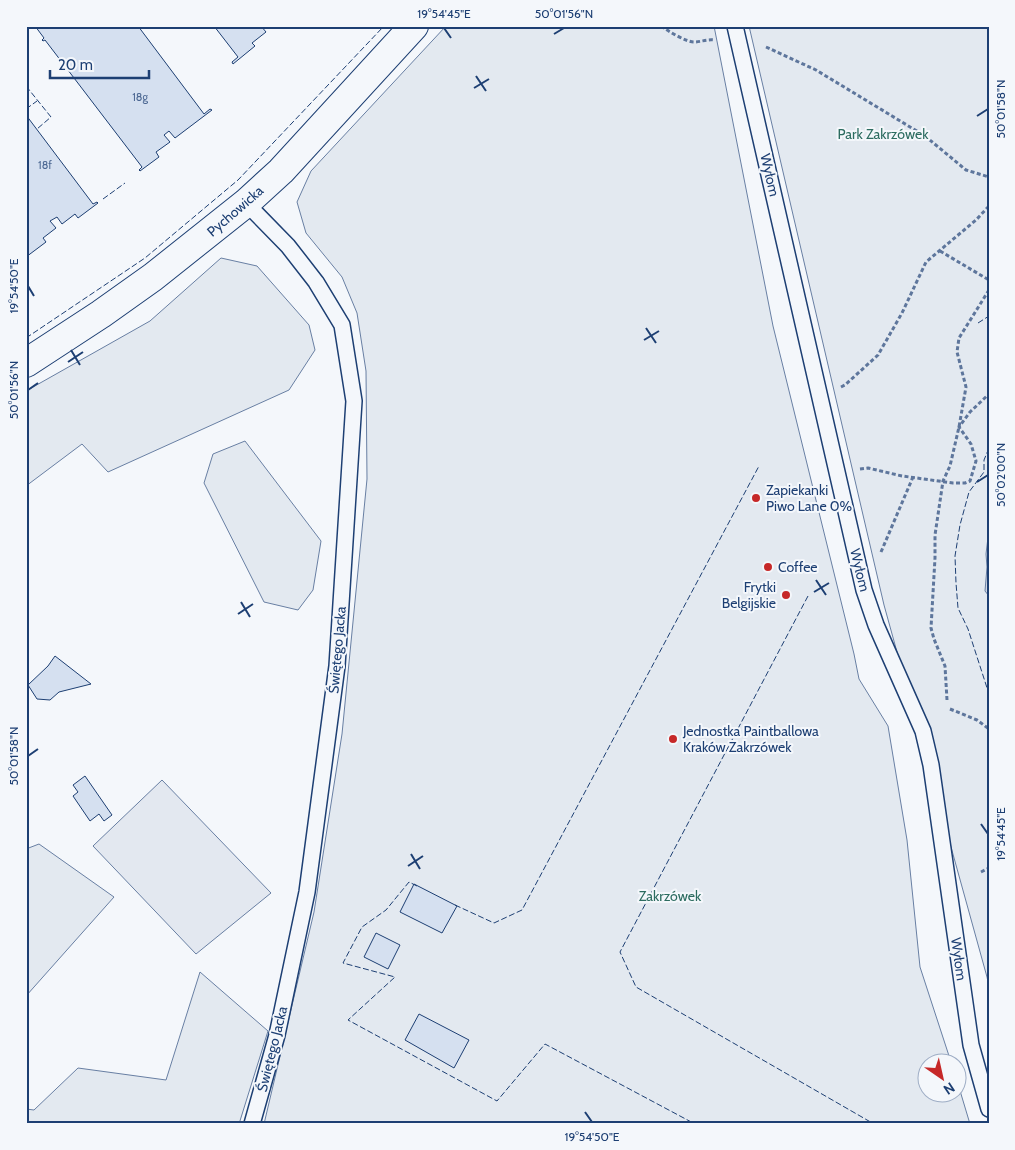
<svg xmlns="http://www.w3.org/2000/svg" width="1015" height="1150" viewBox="0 0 1015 1150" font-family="Cabin,sans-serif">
<rect width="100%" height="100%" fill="#f4f7fb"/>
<g fill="#e3e9f0" stroke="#687fa3">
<path d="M446 26H714L773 326 854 654 859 679 888 726 907 840 920 967 951 1062H928V1092H958V1084L970 1124H264L314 912 342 734 367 479 366 371 357 313 342 277 306 233 297 202 311 171Z"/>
<path d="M749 26H989V987L987 977 884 605Z"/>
<path d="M221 258 257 266 309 325 315 350 289 390 108 472 82 444 26 486V391L150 321Z"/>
<path d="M245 441 321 541 313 590 298 610 264 602 204 483 213 454Z"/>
<path d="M39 844 114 897 26 996V849Z"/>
<path d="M200 972 268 1031 239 1124H26V1109L34 1110 78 1068 166 1080Z"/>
</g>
<path fill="#e3e8f0" stroke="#687fa3" d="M162 780 271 893 196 954 93 846Z"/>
<path fill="#cfd7e4" stroke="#687fa3" d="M989 529V596L985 591 987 567 986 554Z"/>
<g fill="#d5e0f0" stroke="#1d3f73">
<path d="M35 26H138L204 114 210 109 212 110 175 138 169 131 164 135 170 142 156 152 159 157 140 171 139 170 142 167 45 40 43 41 42 40 44 38Z"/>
<path d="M214 26H261L266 32 252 43 255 46 233 64 232 62 238 57Z"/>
<path d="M26 115 93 204 97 202 98 203 78 218 75 214 62 224 57 217 50 221 56 228 43 238 46 242 26 257V255L28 253 26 251Z"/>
<path d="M55 656 91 684 59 692 50 700 37 699 28 685 48 666Z"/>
<path d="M85 776 112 815 104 821 99 814 90 821 73 796 78 792 73 785Z"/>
<path d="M414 884 457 906 442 933 400 912Z"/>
<path d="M376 933 400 945 388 969 364 957Z"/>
<path d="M419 1014 469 1040 454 1068 405 1040Z"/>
</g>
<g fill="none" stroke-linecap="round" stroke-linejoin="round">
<g stroke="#1d3f73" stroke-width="18">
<g id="service">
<path d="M735 26 864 590 876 625 923 731 931 765 971 1045 989 1109"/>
<path d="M246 203 288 246 316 282 342 325 354 401 337 666 307 892 277 1035 252 1124"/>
</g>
</g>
<g stroke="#1d3f73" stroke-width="30">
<path id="minor" d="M26 363 101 314 153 277 246 203 281 171 414 26"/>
</g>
<g stroke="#5e769c" stroke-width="3" stroke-dasharray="4 2.5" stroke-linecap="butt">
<path d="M661 26C668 31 686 42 694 42 701 42 707 39 714 40"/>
<path d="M766 47 816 70 925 136 966 170 989 177"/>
<path d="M940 251 989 280"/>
<path d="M841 387 845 385 878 355 902 313 926 262 976 220 989 206"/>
<path d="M860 469 868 468 902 476 953 483H965L970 481 976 461 971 444 959 427 970 412 989 394"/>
<path d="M881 552 913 477"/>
<path d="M947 700 945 666 934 639 931 628 935 558V535L943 481 950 466 959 427 966 387 957 352 959 338 989 290"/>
<path d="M950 709 977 720 989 729"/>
<path d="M981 872 989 868"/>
</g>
<use href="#service" stroke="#f4f7fb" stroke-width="15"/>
<use href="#minor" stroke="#f4f7fb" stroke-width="28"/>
<g stroke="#1d3f73" stroke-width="1" stroke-dasharray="6 2.5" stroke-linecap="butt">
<path d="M26 86 51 117 37 129"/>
<path d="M26 109 37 101"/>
<path d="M103 199 125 183"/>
<path d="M978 323 989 316"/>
<path d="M26 338 145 258 238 180 384 26"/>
<path d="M989 448 984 460V472L969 492 960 525 955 556 956 583 958 608 968 629 989 694"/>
<path d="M808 596 620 952 636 987 874 1124"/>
<path d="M417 886 409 882 386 910 362 927 343 963 395 977 348 1020 497 1101 545 1044 695 1124"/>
<path d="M455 905 494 923 522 910 759 466"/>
</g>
</g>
<path fill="none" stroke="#1d3f73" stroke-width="2" d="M444 28 451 38M554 34 564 28M476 76 486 91M474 88 489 79M977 116 988 109M28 286 34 296M646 328 656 343M644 340 659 331M71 350 80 365M68 362 83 352M28 390 38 383M977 482 988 475M816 580 826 595M814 592 829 583M241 602 250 617M238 614 253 604M28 756 38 749M981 824 988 834M411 854 420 869M408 866 423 856M585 1112 592 1122"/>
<g fill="#c62828" stroke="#f4f7fb" stroke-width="2">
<circle cx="756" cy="498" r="5"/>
<circle cx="768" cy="567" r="5"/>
<circle cx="786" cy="595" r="5"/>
<circle cx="673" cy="739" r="5"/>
</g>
<g text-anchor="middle" stroke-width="4" stroke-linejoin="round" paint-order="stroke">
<g font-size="11" fill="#4b6792">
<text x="140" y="101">18g</text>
<text x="45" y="169">18f</text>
</g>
<g font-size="14" fill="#2c6c60" stroke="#f4f7fb">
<text x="883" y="139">Park Zakrzówek</text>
<text x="670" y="901">Zakrzówek</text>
</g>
<g font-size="14" fill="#1d3f73" stroke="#f4f7fb">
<text transform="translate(770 175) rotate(77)" y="5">Wyłom</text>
<text transform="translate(235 211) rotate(-41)" y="5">Pychowicka</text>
<text transform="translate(860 570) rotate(76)" y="5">Wyłom</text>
<text transform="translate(337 650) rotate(-85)" y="5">Świętego Jacka</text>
<text transform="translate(959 959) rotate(82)" y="5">Wyłom</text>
<text transform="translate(272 1049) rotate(-76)" y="5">Świętego Jacka</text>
</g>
<g font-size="14" fill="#1d3f73" stroke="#f4f7fb" text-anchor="start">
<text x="766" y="495">Zapiekanki<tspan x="766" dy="16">Piwo Lane 0%</tspan></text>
<text x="778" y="572">Coffee</text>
<text x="776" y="592" text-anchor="end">Frytki<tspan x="776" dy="16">Belgijskie</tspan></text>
<text x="683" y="736">Jednostka Paintballowa<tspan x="683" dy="16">Kraków Zakrzówek</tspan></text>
</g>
</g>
<rect width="1015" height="1150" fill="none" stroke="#f4f7fb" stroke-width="55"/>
<g transform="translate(942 1078) rotate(146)"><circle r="24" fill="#f4f7fb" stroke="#9eadc5"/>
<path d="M0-4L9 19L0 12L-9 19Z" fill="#c62828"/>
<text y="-8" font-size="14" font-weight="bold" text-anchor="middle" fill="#1d3f73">N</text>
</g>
<path d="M50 70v8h99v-8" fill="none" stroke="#1d3f73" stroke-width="2.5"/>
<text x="58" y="70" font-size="15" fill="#1d3f73" stroke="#f4f7fb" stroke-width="4" paint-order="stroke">20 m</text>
<rect x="28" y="28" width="960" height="1094" fill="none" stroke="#1d3f73" stroke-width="2"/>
<g font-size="12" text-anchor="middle" fill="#1d3f73">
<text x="444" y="18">19°54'45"E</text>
<text x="564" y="18">50°01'56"N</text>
<text transform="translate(1001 109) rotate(-90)" y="4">50°01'58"N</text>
<text transform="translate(14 286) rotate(-90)" y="4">19°54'50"E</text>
<text transform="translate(14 390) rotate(-90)" y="4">50°01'56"N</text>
<text transform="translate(1001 475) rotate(-90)" y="4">50°02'00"N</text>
<text transform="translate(14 756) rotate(-90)" y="4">50°01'58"N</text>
<text transform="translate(1001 834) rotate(-90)" y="4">19°54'45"E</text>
<text x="592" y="1141">19°54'50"E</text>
</g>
</svg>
